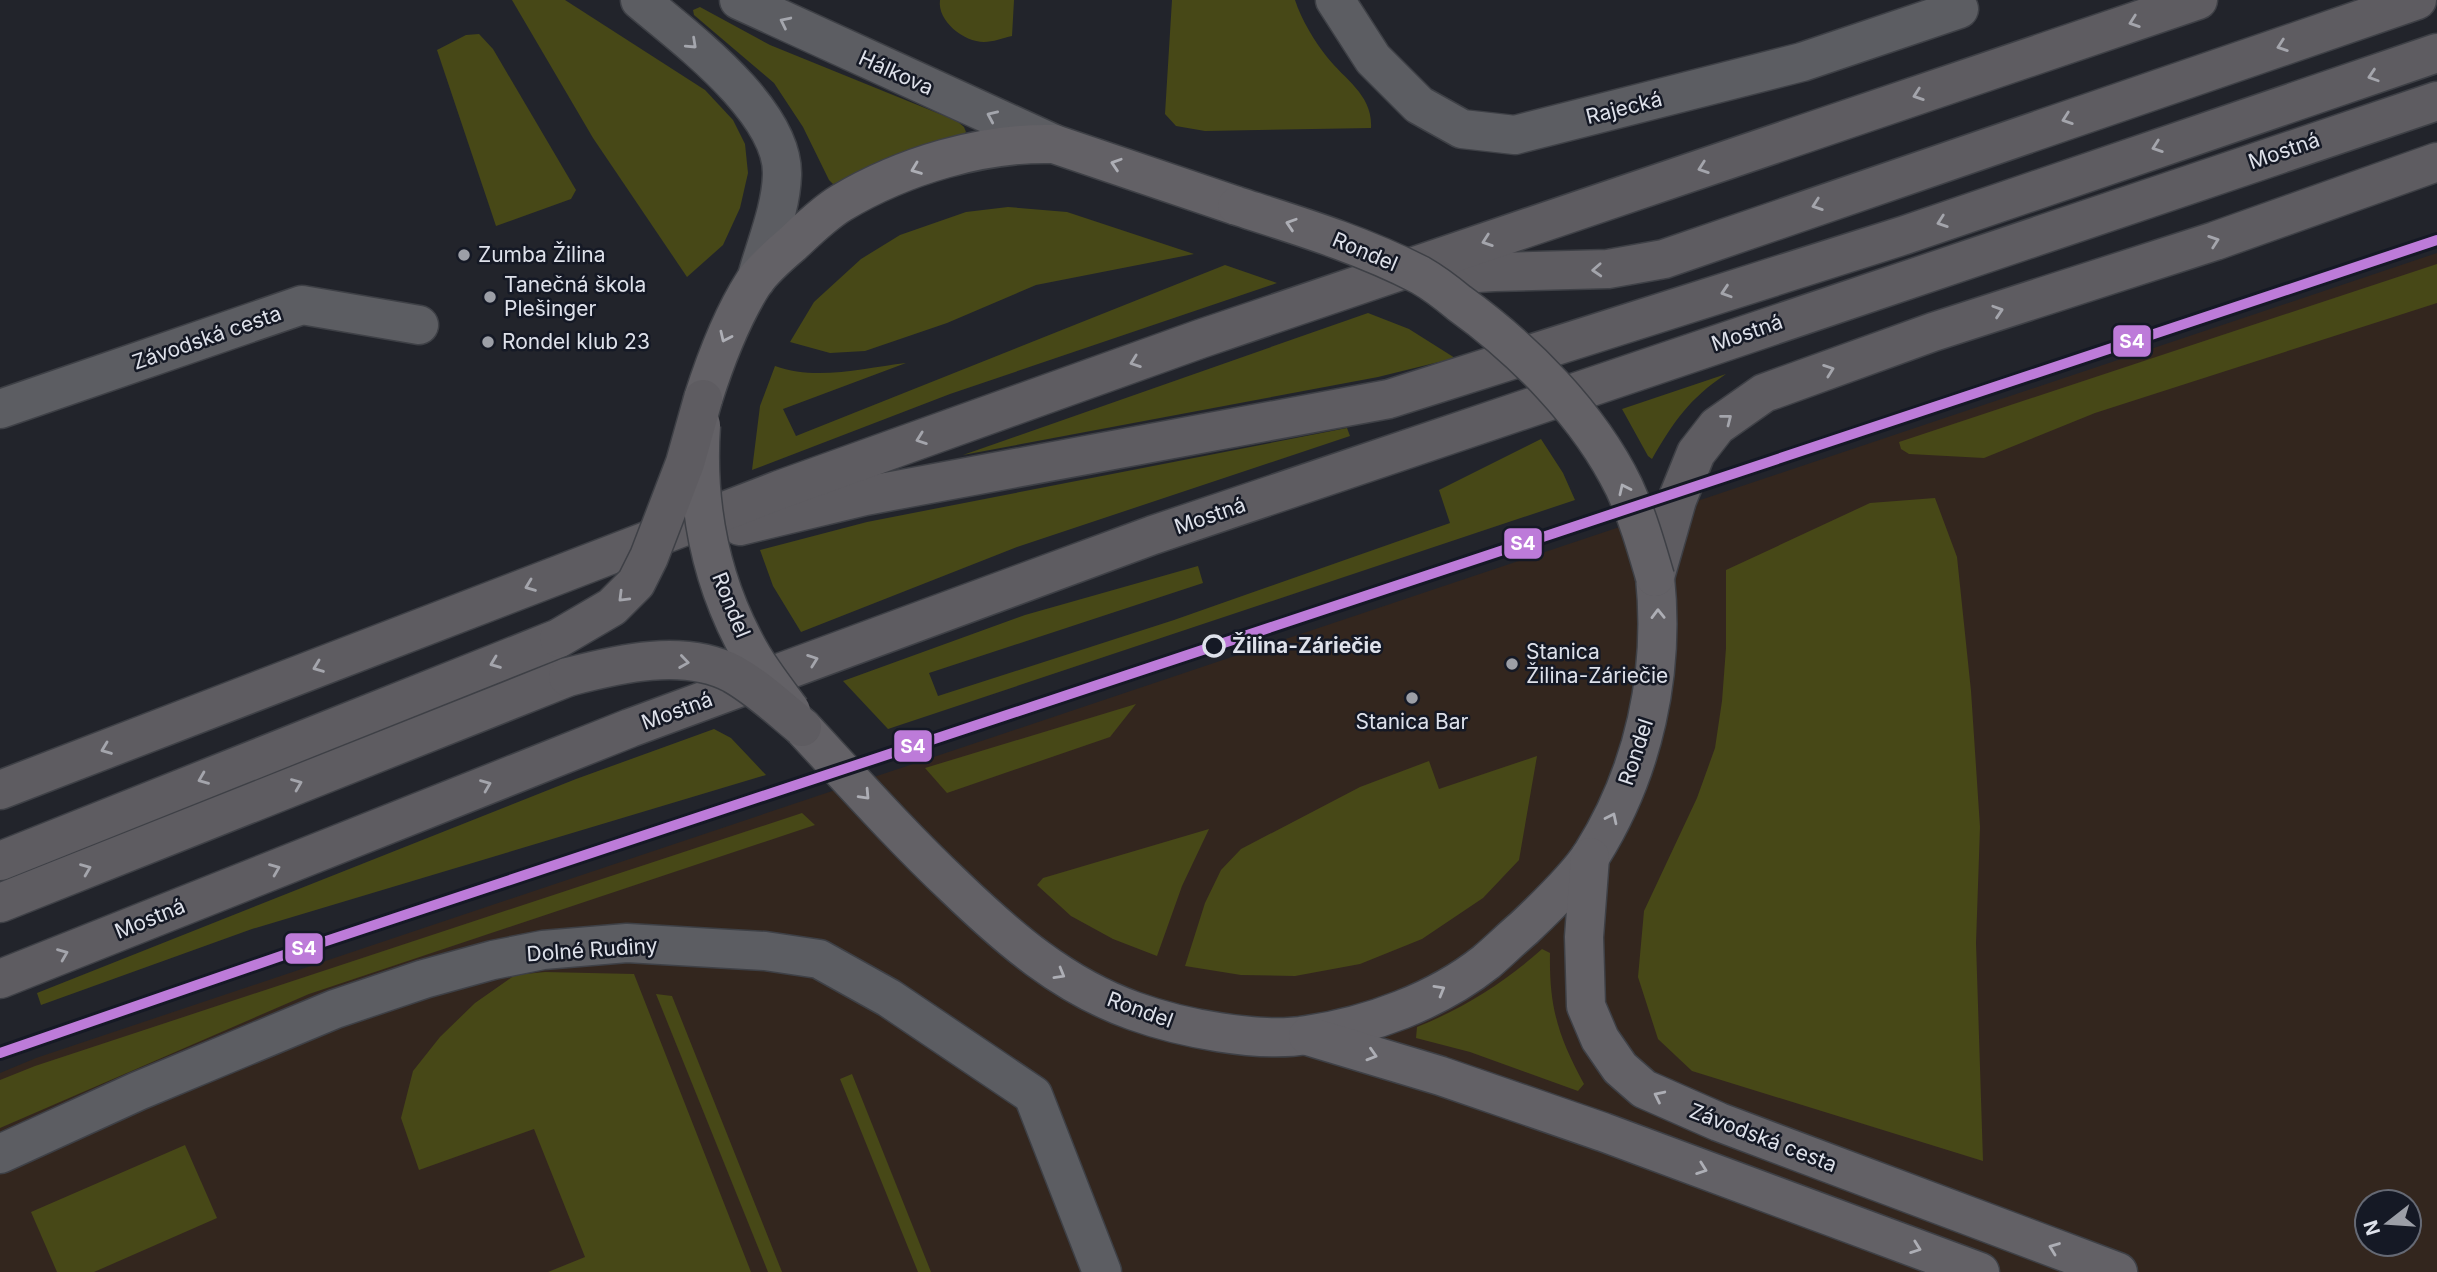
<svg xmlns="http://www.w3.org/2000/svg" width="2437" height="1272" viewBox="0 0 2437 1272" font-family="Inter,sans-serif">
<rect width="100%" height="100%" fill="#22242b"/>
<path fill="#33261e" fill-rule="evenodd" d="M2437 253V1272H0V1073L36 1058ZM2367 1202H2409V1244H2367Z"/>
<g fill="#474817">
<path d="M512 0H565L705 90 733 120 745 144 748 173 740 208 723 245 687 277 593 138Z"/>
<path d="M940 0H1014L1012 36C1003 38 993 42 984 42 964 42 937 21 940 0Z"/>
<path d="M1172 0H1295C1301 19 1315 42 1327 57 1345 80 1373 95 1371 128L1205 131 1176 126 1165 114Z"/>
<path d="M700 7 770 45 957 121 964 127 966 132 962 137 841 183 833 184 829 180 803 127 774 83 694 15 693 10Z"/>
<path d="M479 34 493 49 576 190 571 199 496 226 437 50 466 35Z"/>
<path d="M1008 207 1067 212 1194 254 1036 285 947 323 865 351 830 353 790 342 814 302 861 259 900 235 966 212Z"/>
<path d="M2437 264V303L2095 413 1984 458 1909 454 1901 449 1899 442Z"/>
<path d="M1225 265 1277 283 950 394 752 470 760 406 775 366C816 381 864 368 906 363L783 409 796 436Z"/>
<path d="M1368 313 1409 329 1455 358 1378 377 963 455Z"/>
<path d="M1726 374C1689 399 1674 421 1652 459L1648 456 1622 409Z"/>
<path d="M1347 428 1350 436 1017 547 801 632 773 586 760 550 867 522Z"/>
<path d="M1541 439 1563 473 1575 500 888 729 843 681 1025 615 1198 566 1203 583 929 673 938 696 1174 620 1450 523 1439 490Z"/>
<path d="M1935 498 1957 557 1971 691 1980 827 1976 943 1983 1161 1692 1071 1658 1039 1638 977 1644 911 1697 798 1715 748 1722 701 1726 648V570L1870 503Z"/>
<path d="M1136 704 1110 737 947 793 925 768Z"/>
<path d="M714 729 731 738 766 775 252 929 41 1005 37 993 576 779Z"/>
<path d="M1537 756 1519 860 1483 898 1422 939 1360 964 1295 976 1241 975 1185 966 1205 903 1221 870 1241 849 1360 787 1429 761 1439 789Z"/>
<path d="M802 813 815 825 309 994 0 1128V1080L35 1066Z"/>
<path d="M1209 829 1182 886 1157 956 1113 939 1071 916 1037 885 1043 878Z"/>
<path d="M1542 949 1550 953C1549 1007 1558 1036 1584 1084L1578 1091 1470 1052 1416 1038 1417 1027C1464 1008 1505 982 1542 949Z"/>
<path d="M545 972 634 974 751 1272H548L585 1257 534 1129 419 1170 401 1118 413 1071 440 1037 475 1003 515 975Z"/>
<path d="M656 994 672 996 782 1272H768Z"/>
<path d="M852 1074 931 1272H918L840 1079Z"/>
<path d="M185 1145 217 1218 94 1272H57L31 1212Z"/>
</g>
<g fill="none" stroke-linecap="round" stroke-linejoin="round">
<g stroke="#3e4046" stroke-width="41">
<g id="street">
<path d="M640 0C685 38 784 111 782 175 781 210 765 246 756 280"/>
<path d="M739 0 1054 144"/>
<path d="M1335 0 1373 59 1419 105 1462 129 1515 135 1802 62 1959 9"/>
<path d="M0 409 302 305 419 325"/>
<path d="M0 1154 138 1091 335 1009 424 979 493 960 543 950 627 943 765 951 819 959 889 998 1033 1095 1102 1272"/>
</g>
</g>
<g stroke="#3e4046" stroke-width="41">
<g id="secondary">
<path d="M703 399C716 358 731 318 754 282 764 268 779 255 792 244 807 230 823 214 841 203 903 166 983 142 1054 144L1237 206"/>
<path d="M802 727C852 781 901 836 954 886 1008 938 1063 986 1134 1011 1181 1028 1258 1043 1307 1035 1369 1026 1437 1001 1486 962 1499 951 1511 939 1524 928 1543 910 1578 876 1592 854 1644 771 1665 673 1655 577"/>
<path d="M1590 857 1584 937 1586 1006 1600 1039 1620 1068 1644 1089 1719 1122 2118 1272"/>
<path d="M1308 1036 1441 1076 1603 1132 1980 1272"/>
</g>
</g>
<g stroke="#3e4046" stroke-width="41">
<g id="primary">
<path d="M1425 276 1494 272 1608 269 1664 259 2417 0"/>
<path d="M740 526 865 496 1389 399 1905 235 2437 53"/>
<path d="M1655 577 1677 500 1696 453 1717 426 1764 393 1933 332 2215 241 2437 162"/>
<path d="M0 790 779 490 1200 339 2198 0"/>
<path d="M0 861 559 638"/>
<path d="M0 903 568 677"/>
<path d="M0 979 630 728 1153 535 2437 101"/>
</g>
</g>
<use href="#street" stroke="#5c5d62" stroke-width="38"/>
<use href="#secondary" stroke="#636166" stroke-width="38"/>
<use href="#primary" stroke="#5e5c61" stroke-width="38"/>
<g stroke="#3e4046" stroke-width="41" stroke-linecap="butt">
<g id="secondary-bridge">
<path d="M1237 206C1299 226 1362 245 1420 275 1434 283 1447 293 1459 303 1523 349 1589 415 1624 487 1637 515 1646 546 1655 577"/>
<path d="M701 425C696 499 709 573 743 639 756 665 774 688 791 711"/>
</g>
</g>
<g stroke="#3e4046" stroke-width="41" stroke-linecap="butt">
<g id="primary-bridge">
<path d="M559 638 612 607 636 583 649 557 685 463 703 399"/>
<path d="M568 677C618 664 684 648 733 674 758 688 780 709 802 727"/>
</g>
</g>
<use href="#secondary-bridge" stroke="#636166" stroke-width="38"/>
<use href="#primary-bridge" stroke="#5e5c61" stroke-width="38"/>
<g stroke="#151925" stroke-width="16">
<path id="rail-1" d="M0 1053 284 955 2437 240"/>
</g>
<use href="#rail-1" stroke="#bd7bd9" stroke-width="10"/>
</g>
<defs><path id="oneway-chevron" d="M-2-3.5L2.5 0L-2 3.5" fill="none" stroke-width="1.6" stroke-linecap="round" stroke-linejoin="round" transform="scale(1.75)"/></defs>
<g stroke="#a4a6ad">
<use href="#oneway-chevron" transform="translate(785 22) rotate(-154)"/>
<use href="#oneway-chevron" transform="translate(692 44) rotate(43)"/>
<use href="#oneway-chevron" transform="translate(992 116) rotate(-156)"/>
</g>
<g stroke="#a4a5ac">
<use href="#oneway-chevron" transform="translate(2134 22) rotate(161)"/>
<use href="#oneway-chevron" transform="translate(2282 46) rotate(161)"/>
<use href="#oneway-chevron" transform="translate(2373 76) rotate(162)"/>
<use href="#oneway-chevron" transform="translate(1918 95) rotate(161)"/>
<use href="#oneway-chevron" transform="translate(2067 119) rotate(161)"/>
<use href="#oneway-chevron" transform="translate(2157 147) rotate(161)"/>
<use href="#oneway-chevron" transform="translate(1703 168) rotate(161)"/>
<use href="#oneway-chevron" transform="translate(1817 205) rotate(161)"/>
<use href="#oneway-chevron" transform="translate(1942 222) rotate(161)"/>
<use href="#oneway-chevron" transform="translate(1487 241) rotate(161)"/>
<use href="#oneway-chevron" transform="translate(2214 241) rotate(-19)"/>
<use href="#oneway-chevron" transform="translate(1597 270) rotate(177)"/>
<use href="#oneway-chevron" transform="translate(1726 292) rotate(162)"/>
<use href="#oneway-chevron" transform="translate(1998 311) rotate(-18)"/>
<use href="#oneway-chevron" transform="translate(1135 362) rotate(160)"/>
<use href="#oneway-chevron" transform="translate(1829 370) rotate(-20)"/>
<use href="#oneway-chevron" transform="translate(1727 419) rotate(-38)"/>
<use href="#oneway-chevron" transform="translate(921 439) rotate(160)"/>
<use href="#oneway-chevron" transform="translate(530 586) rotate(159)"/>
<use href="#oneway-chevron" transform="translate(623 597) rotate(135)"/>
<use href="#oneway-chevron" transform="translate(813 660) rotate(-20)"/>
<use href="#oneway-chevron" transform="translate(684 662) rotate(8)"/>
<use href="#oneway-chevron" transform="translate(495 663) rotate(159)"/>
<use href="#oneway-chevron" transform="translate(318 667) rotate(159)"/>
<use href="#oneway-chevron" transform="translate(106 749) rotate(159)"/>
<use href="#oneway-chevron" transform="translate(203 779) rotate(158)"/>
<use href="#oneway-chevron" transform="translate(297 784) rotate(-22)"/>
<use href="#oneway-chevron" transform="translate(486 785) rotate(-22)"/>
<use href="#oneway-chevron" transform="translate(86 869) rotate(-22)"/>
<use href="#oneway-chevron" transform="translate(275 869) rotate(-22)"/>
<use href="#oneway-chevron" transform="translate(63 954) rotate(-22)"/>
</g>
<g stroke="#adaeb5">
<use href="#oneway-chevron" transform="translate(1116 164) rotate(-162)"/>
<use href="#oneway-chevron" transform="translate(916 169) rotate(159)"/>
<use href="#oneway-chevron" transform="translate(1291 224) rotate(-162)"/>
<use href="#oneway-chevron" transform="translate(725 337) rotate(115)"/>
<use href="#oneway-chevron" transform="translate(1624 489) rotate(-115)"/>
<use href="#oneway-chevron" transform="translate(1658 614) rotate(-91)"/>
<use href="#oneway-chevron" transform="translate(865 795) rotate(47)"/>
<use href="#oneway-chevron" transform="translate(1612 818) rotate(-64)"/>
<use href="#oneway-chevron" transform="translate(1060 974) rotate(30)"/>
<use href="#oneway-chevron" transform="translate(1440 990) rotate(-30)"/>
<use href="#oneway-chevron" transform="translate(1372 1055) rotate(17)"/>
<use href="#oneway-chevron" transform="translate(1659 1096) rotate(-154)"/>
<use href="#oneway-chevron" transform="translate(1702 1169) rotate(20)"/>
<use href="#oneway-chevron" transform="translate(1916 1248) rotate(20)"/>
<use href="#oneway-chevron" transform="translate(2054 1248) rotate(-159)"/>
</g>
<g fill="#9c9fa7" stroke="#151925" stroke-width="2.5">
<circle cx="464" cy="255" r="7"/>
<circle cx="490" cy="297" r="7"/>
<circle cx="488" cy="342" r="7"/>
<circle cx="1512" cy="664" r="7"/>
<circle cx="1412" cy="698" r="7"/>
</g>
<circle fill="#151925" stroke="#dee1ea" stroke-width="3.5" cx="1214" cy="646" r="10"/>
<g text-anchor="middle" stroke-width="5" stroke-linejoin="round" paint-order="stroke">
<g font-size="21" fill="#dee1ea" stroke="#151925">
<text transform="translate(896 73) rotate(24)" y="7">Hálkova</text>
<text transform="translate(1624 108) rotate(-14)" y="7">Rajecká</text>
<text transform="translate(2284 151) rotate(-19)" y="7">Mostná</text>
<text transform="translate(1365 252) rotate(23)" y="7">Rondel</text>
<text transform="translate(1747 333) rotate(-19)" y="7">Mostná</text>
<text transform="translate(207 338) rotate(-19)" y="7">Závodská cesta</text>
<text transform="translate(1210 516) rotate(-19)" y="7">Mostná</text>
<text transform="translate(731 605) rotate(68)" y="7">Rondel</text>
<text transform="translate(677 711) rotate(-20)" y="7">Mostná</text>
<text transform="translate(1636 752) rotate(-72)" y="7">Rondel</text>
<text transform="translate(150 919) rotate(-22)" y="7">Mostná</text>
<text transform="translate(592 950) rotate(-4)" y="7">Dolné Rudiny</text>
<text transform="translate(1140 1010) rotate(20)" y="7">Rondel</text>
<text transform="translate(1763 1138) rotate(21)" y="7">Závodská cesta</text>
</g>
<g font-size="21" fill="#dee1ea" stroke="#151925" text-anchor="start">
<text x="478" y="262">Zumba Žilina</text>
<text x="504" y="292">Tanečná škola<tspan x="504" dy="24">Plešinger</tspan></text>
<text x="502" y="349">Rondel klub 23</text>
<text x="1526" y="659">Stanica<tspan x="1526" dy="24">Žilina-Záriečie</tspan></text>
<text x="1412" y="729" text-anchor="middle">Stanica Bar</text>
</g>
<g font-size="21" font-weight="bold" fill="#dee1ea" stroke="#151925" text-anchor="start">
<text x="1232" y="653">Žilina-Záriečie</text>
</g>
</g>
<g stroke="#151925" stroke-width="2.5">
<rect x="2112" y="324" width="40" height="34" rx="7" fill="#bd7bd9"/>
<rect x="1503" y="527" width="40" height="33" rx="7" fill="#bd7bd9"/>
<rect x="893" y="729" width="40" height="34" rx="7" fill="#bd7bd9"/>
<rect x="284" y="932" width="40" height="33" rx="7" fill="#bd7bd9"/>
</g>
<g font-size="19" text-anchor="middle" font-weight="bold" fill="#fff">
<text x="2132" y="348">S4</text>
<text x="1523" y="550">S4</text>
<text x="913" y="753">S4</text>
<text x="304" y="955">S4</text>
</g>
<g transform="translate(2388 1223) rotate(253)"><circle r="33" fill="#151925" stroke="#656974" stroke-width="2"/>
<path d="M0-5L12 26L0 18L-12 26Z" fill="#9c9fa7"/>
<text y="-10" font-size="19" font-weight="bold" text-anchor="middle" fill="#dee1ea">N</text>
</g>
</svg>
